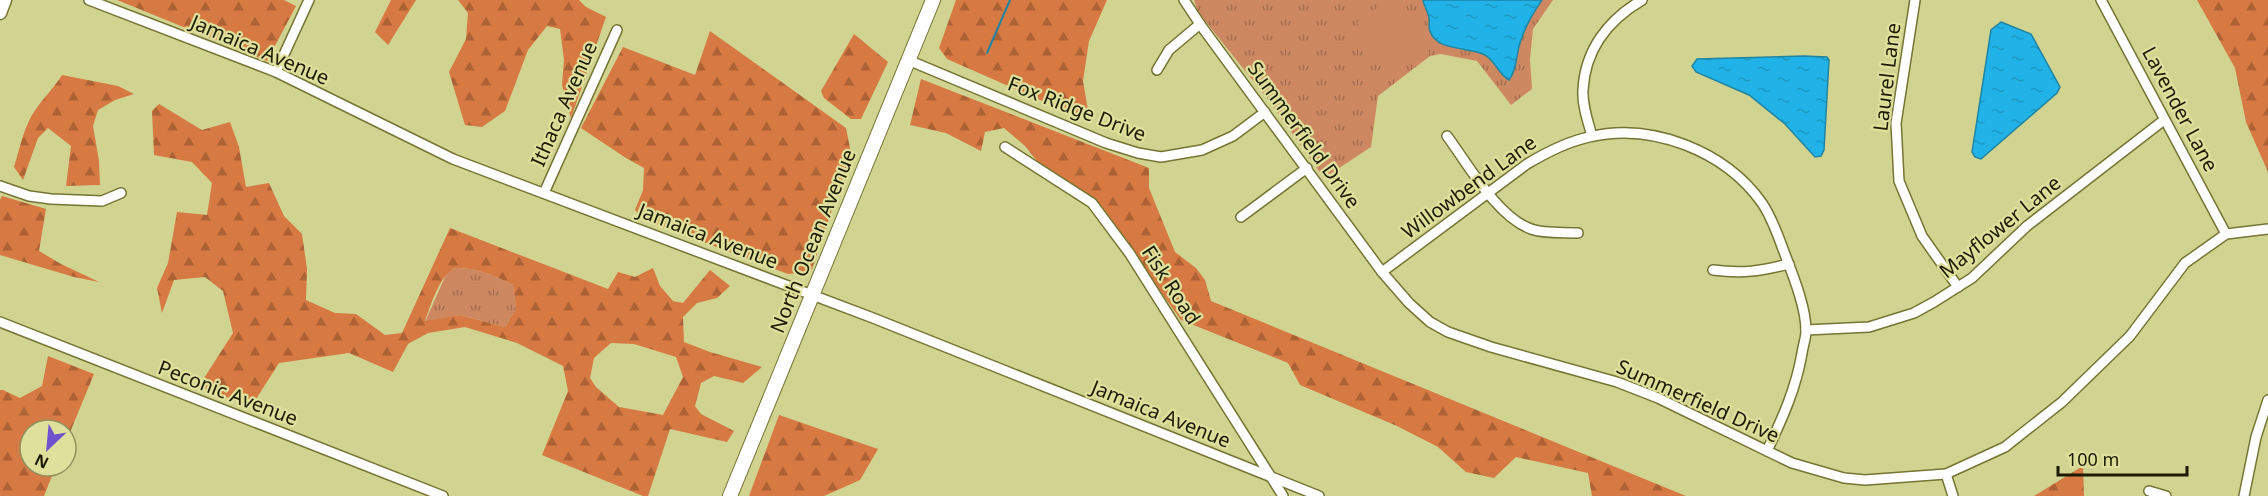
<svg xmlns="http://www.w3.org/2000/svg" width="2268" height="496" viewBox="0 0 2268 496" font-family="'Noto Sans',sans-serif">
<defs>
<pattern id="grass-tufts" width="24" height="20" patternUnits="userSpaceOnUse" patternTransform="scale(1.5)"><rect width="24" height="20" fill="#cd8862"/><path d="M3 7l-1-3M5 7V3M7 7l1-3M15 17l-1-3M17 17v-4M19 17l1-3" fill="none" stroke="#a66e4f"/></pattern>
<pattern id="forest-firs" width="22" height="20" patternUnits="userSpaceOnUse" patternTransform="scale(1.5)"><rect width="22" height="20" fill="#d67942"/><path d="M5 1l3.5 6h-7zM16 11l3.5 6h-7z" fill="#ad6235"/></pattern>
<pattern id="water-ripples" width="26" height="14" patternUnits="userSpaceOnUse" patternTransform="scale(1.5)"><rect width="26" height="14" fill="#21b2e7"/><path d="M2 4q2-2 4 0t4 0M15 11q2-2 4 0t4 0" fill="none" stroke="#1d98c4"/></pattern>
</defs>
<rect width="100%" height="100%" fill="#d1d390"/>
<g fill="url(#grass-tufts)">
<path d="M1194 0H1553L1533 29 1530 59 1532 89 1511 105 1477 61 1441 54 1430 56 1378 96 1371 147 1324 178 1266 97 1198 12Z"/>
<path d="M455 268C477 268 494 275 513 285L516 309 505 327 460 315 425 322 444 279 448 272Z"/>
</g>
<g fill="url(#forest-firs)" fill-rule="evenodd">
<path d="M117 0H284L296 6 267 61Z"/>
<path d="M391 0H416L388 45 375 32Z"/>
<path d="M458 0H579L586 7 606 17 571 118 562 85 564 60 560 29 547 26 528 50 505 111 482 127 465 125 449 72 466 39 468 13Z"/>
<path d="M956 0H1107L1089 41 1083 81 1090 122 947 59 939 48Z"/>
<path d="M2197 0H2268V172L2246 122 2235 68Z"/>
<path d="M710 31 846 128 851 153 811 272 788 274 645 220 635 210 643 190 644 168 626 158 581 128 623 47 695 75Z"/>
<path d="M854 34 888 62 861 119H851L824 98 821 91Z"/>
<path d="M62 75 118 86 134 94 115 100 98 110 93 126 99 161 100 185 66 186 71 146 48 128 38 138 23 180 14 167C20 148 24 125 36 109 44 97 54 88 62 75Z"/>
<path d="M921 79 1149 168V188L1175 252 1196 268 1205 280 1211 301 1686 496H1592L1588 473 1516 457 1494 478 1466 472 1438 447 1397 426 1300 385 1288 363 1181 320 1095 200 1041 166 1025 146 1004 128 985 132 981 151 946 133 910 125Z"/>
<path d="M159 104 202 130 230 122 239 147 246 187 269 183 284 216 302 234 307 269 306 300 335 313 356 314 385 335 402 333 450 228 608 289 618 272 635 277 653 268 660 286 673 301 683 303 710 270 730 286 717 298 697 303 683 317 684 342 710 352 762 367 743 383 714 376 701 383 695 406 701 414 734 431 727 442 670 429 648 496H643L542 455 568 391 563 366 517 343 465 327 428 333 408 344 393 372 349 353 279 363 251 407 199 386 233 333 223 291 205 277 174 280 162 313 157 288 168 263 177 212 207 215 212 183 192 162 154 155 152 111ZM455 268C477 268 494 275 513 285L516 309 505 327 460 315 425 321C431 305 439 276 455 268ZM611 343 634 344 676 357 683 377 663 415 619 407 596 387 590 378 594 358Z"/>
<path d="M2 196 46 209 39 251 61 264 99 282 74 277 0 255V200Z"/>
<path d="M48 356 94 374 66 442V430H30V466H56L44 496H0V390H3L20 398 42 386Z"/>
<path d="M779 415 878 449 860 480 824 496H749Z"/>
<path d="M2083 466 2084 496H2034Z"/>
</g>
<path fill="#cd8862" d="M1385 2 1392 10 1396 7 1406 20 1403 22 1395 14 1410 33 1414 31 1430 53 1419 61 1402 38 1397 42 1405 55 1390 66 1357 23Z"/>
<g fill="url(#water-ripples)" stroke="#1f85a2" stroke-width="1.5">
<path d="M1423 0H1542C1532 14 1525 27 1520 43 1516 55 1517 70 1509 80 1498 74 1494 58 1483 54 1468 47 1436 51 1430 31 1428 27 1430 22 1429 18 1428 12 1424 6 1423 0Z"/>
<path d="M2001 22 2031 34 2060 87 2057 93 1981 159 1975 157 1972 152 1991 30Z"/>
<path d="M1804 56 1827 57 1829 60 1824 150 1821 156 1815 157 1785 124 1749 95 1696 72 1692 66 1697 59Z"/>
</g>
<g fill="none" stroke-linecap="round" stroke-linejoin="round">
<path stroke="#1f85a2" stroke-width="2" d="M987 53 1010 0"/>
<g stroke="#757534" stroke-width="12">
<g id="minor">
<path d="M89 0 276 72 453 159 873 318 1319 496"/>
<path d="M1184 0 1202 27 1382 272 1409 303 1430 322 1448 332 1491 347 1617 382 1658 398 1792 463 1844 478 1865 480 1946 474 2005 447 2062 402 2130 336 2185 263 2226 234 2268 229"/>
<path d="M1915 0 1896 123 1899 181 1922 236 1958 287"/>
<path d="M2101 0 2226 234"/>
<path d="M908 60 1106 143 1138 153 1161 157 1202 150 1233 136 1265 112"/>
<path d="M1157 70 1169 50 1200 24"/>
<path d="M276 72 309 0"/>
<path d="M1447 136C1468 164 1497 217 1531 229 1545 234 1563 232 1578 233"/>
<path d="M1592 136C1588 122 1582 105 1583 90 1585 50 1608 20 1642 0"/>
<path d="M1005 147 1092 203 1130 254 1283 496"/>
<path d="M0 186 29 196 51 199 102 201 121 193"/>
<path d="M544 193 617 30"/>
<path d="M1241 217 1307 168"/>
<path d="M1713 270C1744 274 1759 271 1789 264"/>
<path d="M1382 272 1527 164C1547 152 1566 142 1589 137 1652 122 1725 151 1762 203 1773 219 1779 239 1786 257 1794 278 1806 308 1806 331 1806 338 1803 346 1802 353 1796 389 1782 419 1767 451"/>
<path d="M0 322 443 496"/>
<path d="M1806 330 1869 327 1914 313 1934 302 1972 278 2027 226 2164 120"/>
<path d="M1946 474 1953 496"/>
<path d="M2149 491 2166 496"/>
<path d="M2244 496 2256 437 2268 400"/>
</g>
</g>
<g stroke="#757534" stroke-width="15">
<path id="tertiary" d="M0 13 5 0"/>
</g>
<g stroke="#757534" stroke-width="16">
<path id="secondary" d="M730 496 933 0"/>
</g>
<use href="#minor" stroke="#fff" stroke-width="9"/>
<use href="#tertiary" stroke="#fff" stroke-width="12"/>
<use href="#secondary" stroke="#fff" stroke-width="14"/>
</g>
<g text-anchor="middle" stroke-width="4.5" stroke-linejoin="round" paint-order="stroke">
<g font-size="20" fill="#1b1b02" stroke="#dee09c">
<text transform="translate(260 50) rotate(23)" y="7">Jamaica Avenue</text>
<text transform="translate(1887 77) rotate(-83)" y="7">Laurel Lane</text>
<text transform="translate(564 104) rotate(-66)" y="7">Ithaca Avenue</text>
<text transform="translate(1077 109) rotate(21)" y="7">Fox Ridge Drive</text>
<text transform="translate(2180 109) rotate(62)" y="7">Lavender Lane</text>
<text transform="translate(1304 135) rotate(54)" y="7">Summerfield Drive</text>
<text transform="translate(1469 187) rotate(-36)" y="7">Willowbend Lane</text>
<text transform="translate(2000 227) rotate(-39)" y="7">Mayflower Lane</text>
<text transform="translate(708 236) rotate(21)" y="7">Jamaica Avenue</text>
<text transform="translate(813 241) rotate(-68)" y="7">North Ocean Avenue</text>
<text transform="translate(1171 285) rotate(57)" y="7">Fisk Road</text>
<text transform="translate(228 393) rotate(21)" y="7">Peconic Avenue</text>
<text transform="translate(1698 401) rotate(24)" y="7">Summerfield Drive</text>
<text transform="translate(1161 414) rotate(22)" y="7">Jamaica Avenue</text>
</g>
</g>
<g transform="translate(48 448) rotate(206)"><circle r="28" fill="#dee09c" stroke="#90915e" stroke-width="1.5"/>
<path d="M0-4.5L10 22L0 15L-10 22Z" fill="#6f53cd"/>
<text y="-9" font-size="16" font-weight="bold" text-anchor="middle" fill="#1b1b02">N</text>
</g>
<path d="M2058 466v9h129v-9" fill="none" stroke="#1b1b02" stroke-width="3"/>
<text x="2067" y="466" font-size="18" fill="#1b1b02" stroke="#dee09c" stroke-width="4.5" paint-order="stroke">100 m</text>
</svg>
